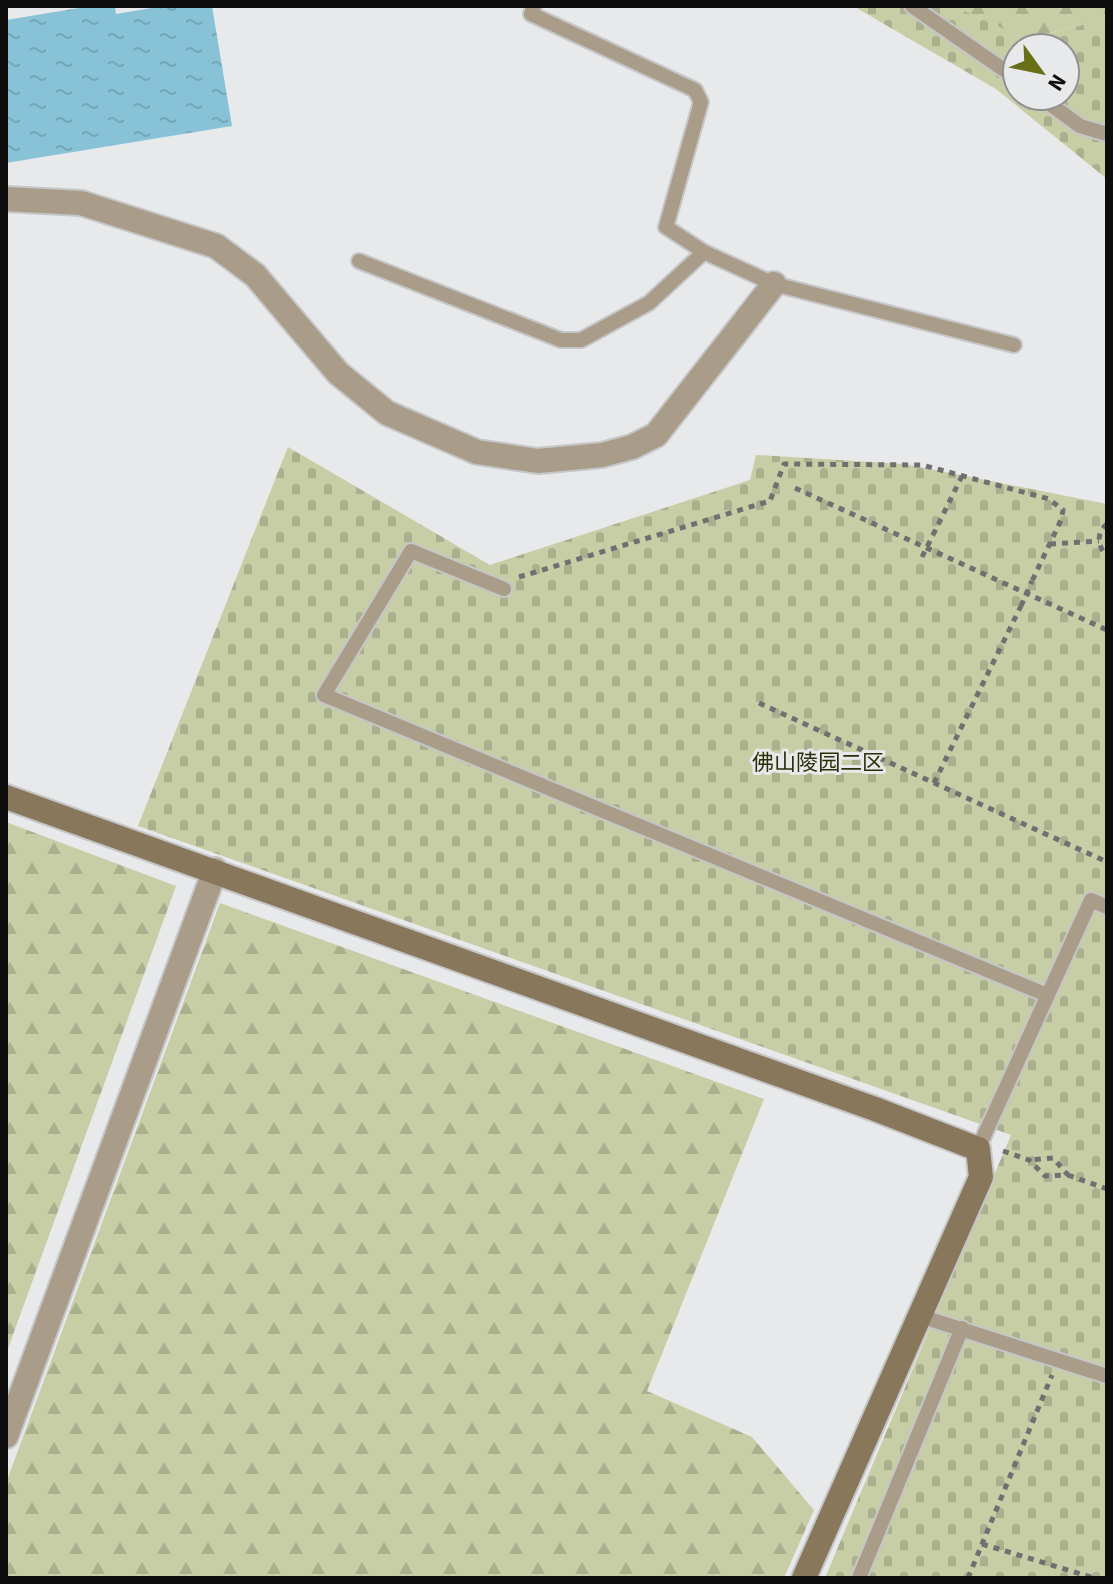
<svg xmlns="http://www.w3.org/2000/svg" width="1113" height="1584" viewBox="0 0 1113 1584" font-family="'Source Sans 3','Noto Sans SC',sans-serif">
<defs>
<pattern id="forest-firs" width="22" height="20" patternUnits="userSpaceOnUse" patternTransform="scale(2)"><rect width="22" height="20" fill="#c7cda5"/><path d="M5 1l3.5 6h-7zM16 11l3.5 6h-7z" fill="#aaaf8d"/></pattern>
<pattern id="cemetery-stones" width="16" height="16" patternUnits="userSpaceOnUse" patternTransform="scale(2)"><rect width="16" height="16" fill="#c7cda5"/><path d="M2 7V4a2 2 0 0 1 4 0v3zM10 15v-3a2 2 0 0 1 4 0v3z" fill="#aaaf8d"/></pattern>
<pattern id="water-ripples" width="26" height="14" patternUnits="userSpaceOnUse" patternTransform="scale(2)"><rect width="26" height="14" fill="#88c2d6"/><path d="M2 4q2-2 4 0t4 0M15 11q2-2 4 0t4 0" fill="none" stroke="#74a6b6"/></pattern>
</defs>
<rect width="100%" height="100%" fill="#e8e9ea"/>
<g fill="url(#forest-firs)">
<path d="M953 6H1107V19L1025 39Z"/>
<path d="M6 822 176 886 6 1354Z"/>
<path d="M220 903 764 1099 647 1391 752 1437 814 1510 784 1578H6V1483Z"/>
</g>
<g fill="url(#cemetery-stones)" fill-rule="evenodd">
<path d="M853 6H953L1026 39 1107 19V179L996 89ZM1017 48H1065V96H1017Z"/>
<path d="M288 447 490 565 750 480 756 455 905 464 1107 504V1578H825L1011 1135 138 826Z"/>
</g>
<path fill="url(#water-ripples)" d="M91 6H115L116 14 163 6H212L232 126 6 163V20Z"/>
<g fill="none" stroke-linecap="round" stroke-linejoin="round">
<g stroke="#c5c6c7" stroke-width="18">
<g id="lane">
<path d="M534 6 531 14 695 90 701 102 666 227 704 252"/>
<path d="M912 6 1017 79"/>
<path d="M1039 96 1080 126 1107 134"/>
<path d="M359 261 561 340H581L649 303 704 252 774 284 1014 345"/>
<path d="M504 589 411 551 324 695 1047 995"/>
<path d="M978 1149 1091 900 1107 907"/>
<path d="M920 1316 1107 1376"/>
<path d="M859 1578 962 1328"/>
</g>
</g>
<g stroke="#c5c6c7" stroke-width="28">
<g id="street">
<path d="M6 199 81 203 216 246 255 275 338 373 387 413 477 452 538 461 602 455 632 447 656 435 774 284"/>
<path d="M6 1436 215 870"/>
</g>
</g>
<g stroke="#c5c6c7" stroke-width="28">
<path id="secondary" d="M6 797 875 1109 978 1149 981 1177 804 1578"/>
</g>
<g stroke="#707071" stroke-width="5" stroke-dasharray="6 6" stroke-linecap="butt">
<path d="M795 488 1107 630"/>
<path d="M1107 524C1096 533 1097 546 1107 556"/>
<path d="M933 535 962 476"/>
<path d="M1050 544 1099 541"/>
<path d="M519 577 770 501 784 464 922 465 1049 499 1063 510 1061 520 1032 581"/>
<path d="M759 703 1107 862"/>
<path d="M934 783 1021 606"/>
<path d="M1003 1151 1029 1160 1045 1176 1068 1175 1053 1158 1029 1160"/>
<path d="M1068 1175 1107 1189"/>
<path d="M982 1544 1094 1578"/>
<path d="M968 1578 1052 1375"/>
</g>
<use href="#lane" stroke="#a99d8a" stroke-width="14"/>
<use href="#street" stroke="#a99d8a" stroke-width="24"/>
<use href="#secondary" stroke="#89775c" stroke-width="24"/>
<g stroke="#707071" stroke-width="5" stroke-dasharray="6 6" stroke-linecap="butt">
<path d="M922 557 933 535"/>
<path d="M1021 606 1032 581"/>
</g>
</g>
<g text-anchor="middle" stroke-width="6" stroke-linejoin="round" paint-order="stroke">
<g font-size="22" fill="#2b2f08" stroke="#e8e9ea">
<text x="818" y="770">佛山陵园二区</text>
</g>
</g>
<rect width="1113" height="1584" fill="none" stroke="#0d0d0d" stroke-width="16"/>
<g transform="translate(1041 72) rotate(123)"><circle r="38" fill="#e8e9ea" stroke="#909192" stroke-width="2"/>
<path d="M0-6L14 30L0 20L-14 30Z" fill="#677017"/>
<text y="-12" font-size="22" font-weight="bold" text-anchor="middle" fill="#0d0d0d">N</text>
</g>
</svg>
